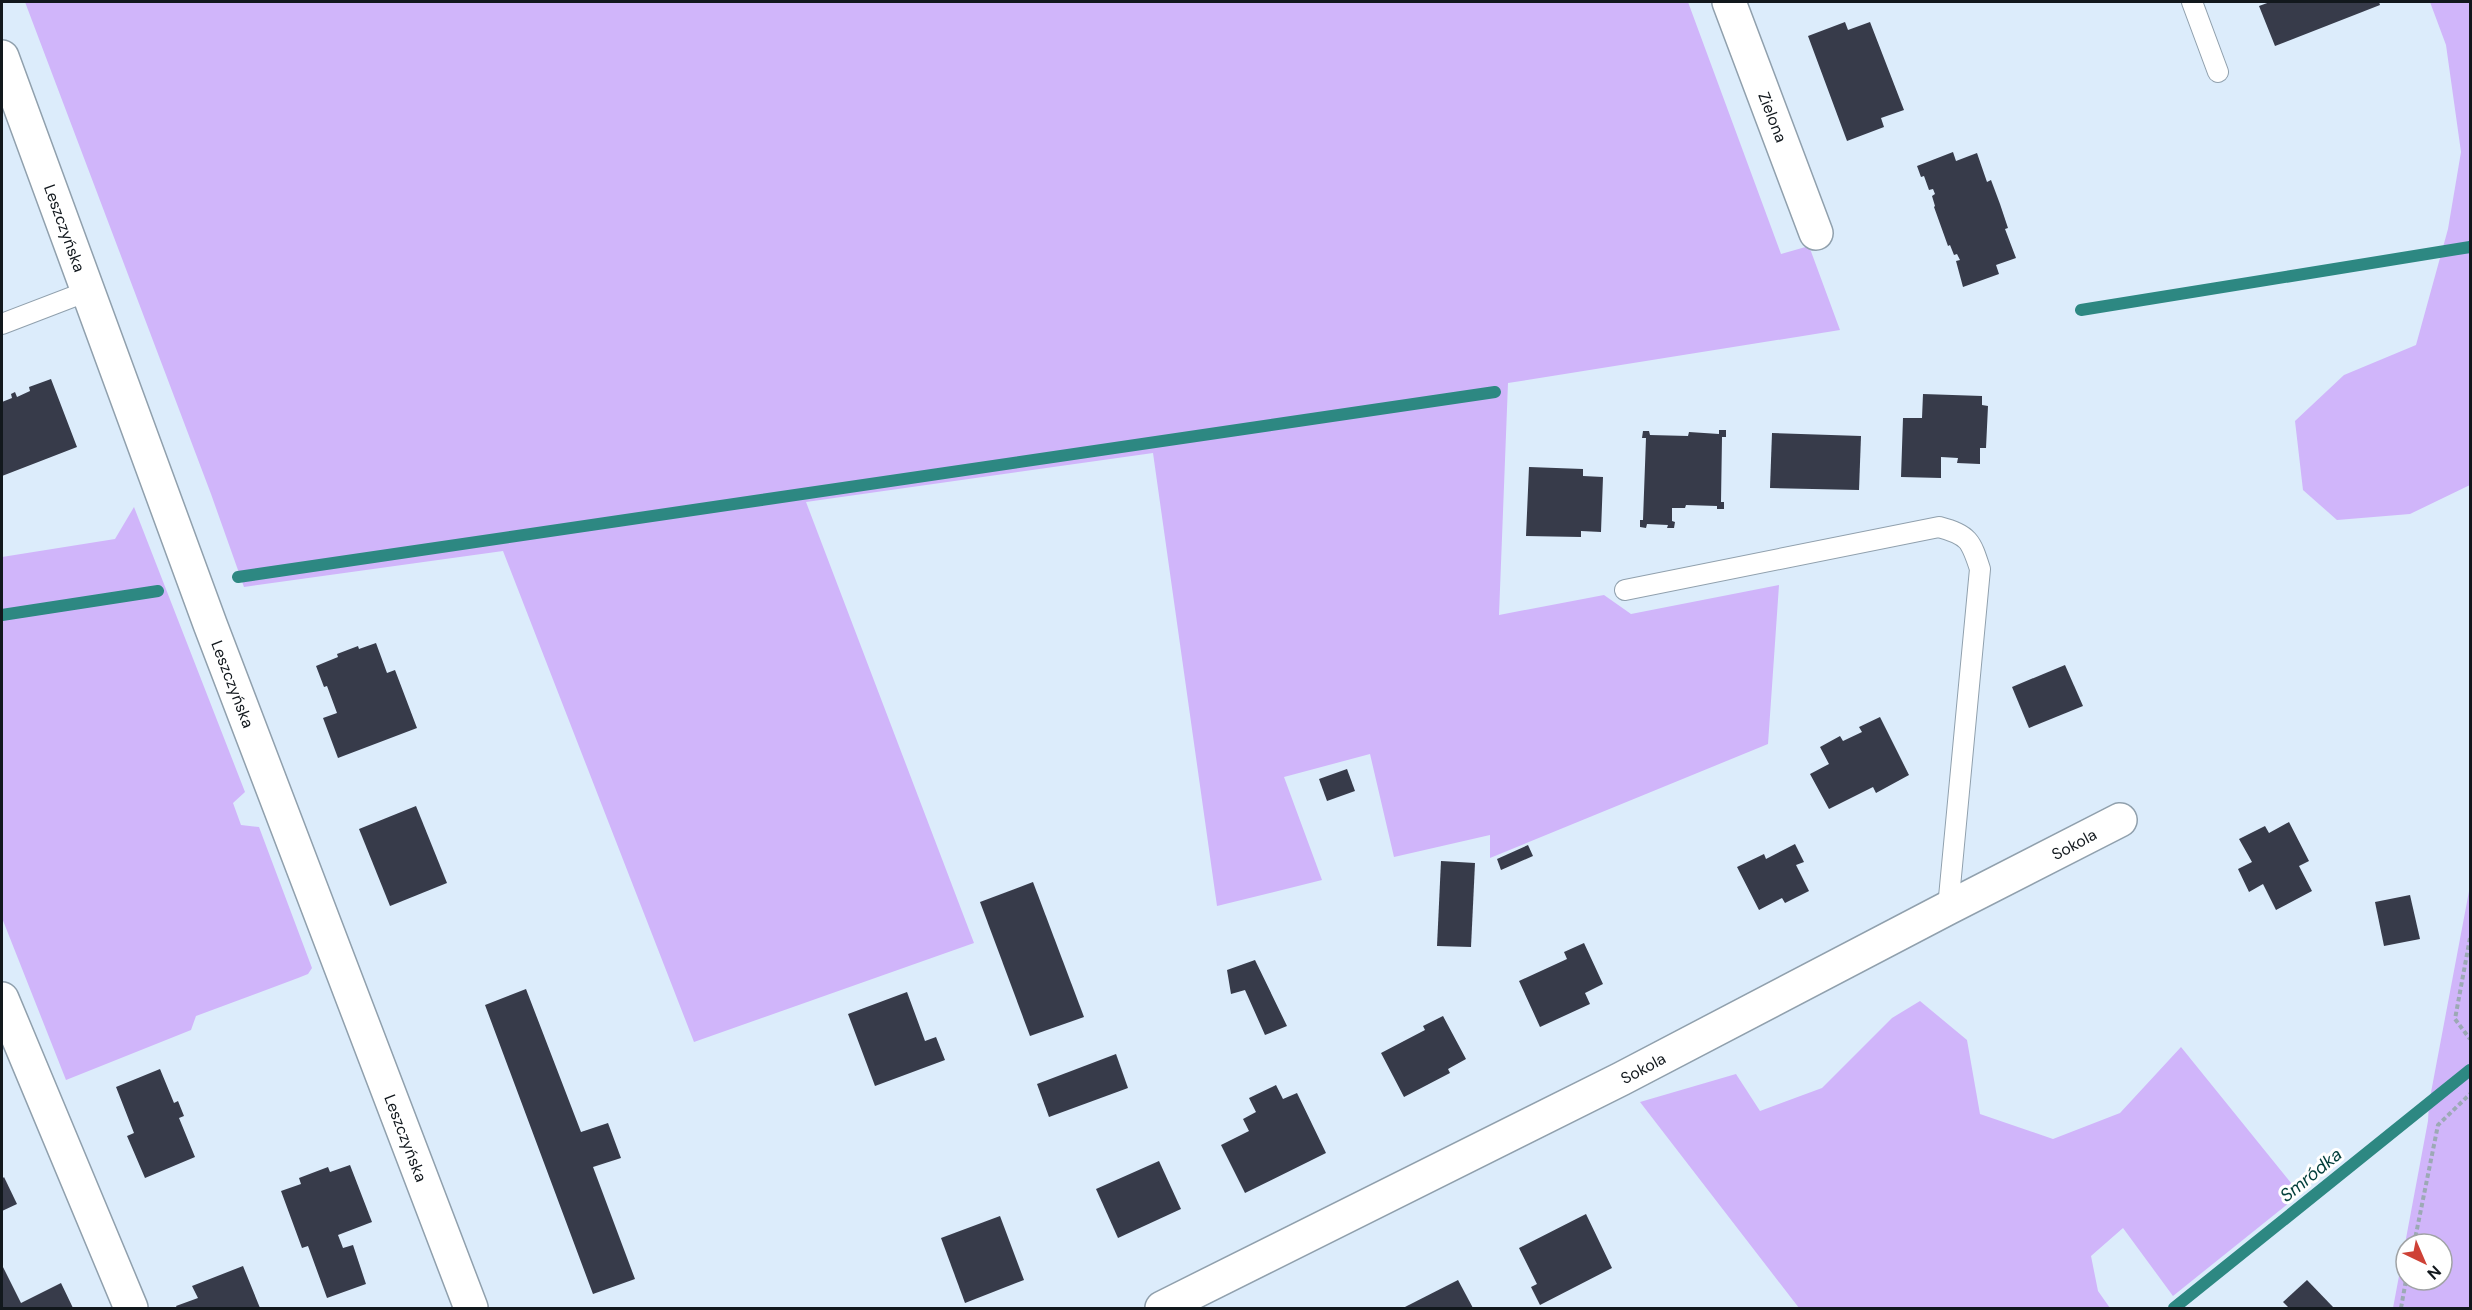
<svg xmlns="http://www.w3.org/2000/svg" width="2472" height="1310" viewBox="0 0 2472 1310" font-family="'DM Sans',sans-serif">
<rect width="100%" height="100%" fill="#dcecfb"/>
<g fill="#d0b5fa" fill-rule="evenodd">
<path d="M25 2H1688L1781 254 1809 246 1840 330 1508 383 1499 615 1604 595 1631 614 1779 585 1768 744 1490 858V835L1394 857 1370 754 1284 777 1322 880 1217 906 1153 453 806 502 974 943 694 1042 503 551 244 587 211 494Z"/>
<path d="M2430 2H2470V485L2410 514 2337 520 2303 490 2295 421 2344 375 2416 345 2448 229 2461 152 2446 45Z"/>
<path d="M134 507 245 792 233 803 241 825 259 827 312 968 308 974 298 978 196 1016 191 1030 66 1080 2 918V557L115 539Z"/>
<path d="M2470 886V1308H2393L2428 1121 2429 1103ZM2406 1244H2442V1280H2406Z"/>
<path d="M1920 1001 1967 1040 1980 1114 2053 1139 2120 1113 2181 1047 2300 1194 2173 1296 2123 1228 2091 1256 2098 1291 2110 1308H1799L1640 1102 1736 1074 1760 1111 1822 1088 1892 1018Z"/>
</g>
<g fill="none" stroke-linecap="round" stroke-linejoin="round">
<g stroke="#2d8882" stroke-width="12">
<path d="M2081 310 2470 247"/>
<path d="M238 577 1495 392"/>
<path d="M2 615 158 591"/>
<path d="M2174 1308 2470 1070"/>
</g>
</g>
<g fill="#373b4a">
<path d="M2270 2H2379L2380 5 2275 46 2259 6Z"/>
<path d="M1845 22 1848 30 1870 22 1904 110 1881 118 1884 127 1847 141 1808 36Z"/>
<path d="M1953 152 1956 161 1977 153 1987 182 1991 180 2000 204 2008 228 2005 229 2016 258 1996 265 1999 274 1963 287 1956 261 1960 260 1957 254 1954 255 1950 245 1948 246 1934 207 1935 206 1932 196 1935 194 1933 189 1929 190 1924 176 1921 177 1917 166Z"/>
<path d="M51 379 77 447 2 476V402L12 398 11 394 15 392 17 397 30 391 29 387Z"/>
<path d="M1923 394 1982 396V405L1988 406 1986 448H1980V464L1957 463 1958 458 1941 457V478L1901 477 1903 418H1922Z"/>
<path d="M1719 430H1726V437H1722L1721 502H1724V509H1717V506L1686 505 1685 508H1672V521L1675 522 1674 528H1667L1668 525 1647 524 1646 528 1640 527V520H1643L1646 438H1642L1643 431H1649L1650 435 1688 436 1689 432 1719 434Z"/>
<path d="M1772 433 1861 436 1859 490 1770 488Z"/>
<path d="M1529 467 1583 469V476L1603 477 1601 532 1581 531V537L1526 536Z"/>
<path d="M376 643 387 673 395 670 417 728 338 758 323 718 337 713 327 686 324 687 316 666 338 657 337 654 358 646 359 649Z"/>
<path d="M2065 665 2083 706 2029 728 2012 687Z"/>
<path d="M1880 717 1909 775 1876 793 1873 787 1829 809 1810 774 1829 764 1820 747 1840 736 1843 741 1862 732 1859 727Z"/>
<path d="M1347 769 1355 791 1327 801 1319 779Z"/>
<path d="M416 806 447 883 390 906 359 829Z"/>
<path d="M2289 822 2309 861 2299 866 2312 891 2276 910 2263 884 2249 892 2238 869 2252 862 2239 839 2265 826 2269 833Z"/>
<path d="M1795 844 1804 862 1796 865 1809 891 1785 903 1782 898 1759 910 1737 867 1764 854 1766 859Z"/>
<path d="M1528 845 1533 856 1501 870 1497 859Z"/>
<path d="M1441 861 1475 863 1471 947 1437 946Z"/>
<path d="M1033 882 1084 1017 1030 1036 980 902Z"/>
<path d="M2410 895 2420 939 2384 946 2375 902Z"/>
<path d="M1584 943 1603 984 1585 993 1590 1004 1540 1027 1519 981 1567 959 1564 952Z"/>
<path d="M1255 960 1287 1026 1265 1035 1245 990 1231 994 1227 970Z"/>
<path d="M526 989 581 1132 608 1123 621 1158 593 1167 635 1279 593 1294 485 1005Z"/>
<path d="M907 992 925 1041 936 1037 945 1060 875 1086 848 1014Z"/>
<path d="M1443 1016 1466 1059 1448 1069 1450 1073 1404 1097 1381 1053 1425 1030 1423 1026Z"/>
<path d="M1116 1054 1128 1088 1049 1117 1037 1084Z"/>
<path d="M160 1069 174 1103 178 1101 184 1116 179 1118 195 1157 145 1178 127 1136 134 1133 116 1087Z"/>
<path d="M1276 1085 1283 1099 1297 1093 1326 1153 1245 1193 1221 1145 1249 1131 1243 1119 1256 1112 1249 1098Z"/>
<path d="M1159 1161 1181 1209 1118 1238 1096 1189Z"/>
<path d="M350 1165 372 1222 338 1235 343 1248 353 1245 366 1284 327 1298 308 1246 302 1248 281 1191 301 1184 299 1178 328 1167 330 1172Z"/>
<path d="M4 1177 17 1204 2 1211V1179Z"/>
<path d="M1586 1214 1612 1268 1540 1305 1531 1287 1537 1284 1519 1248Z"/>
<path d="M1000 1216 1024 1280 965 1303 941 1238Z"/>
<path d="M2 1265 21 1303 61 1283 73 1308H2Z"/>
<path d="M243 1266 260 1308H177L176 1306 198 1298 192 1286Z"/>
<path d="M1458 1280 1473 1308H1403Z"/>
<path d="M2307 1280 2334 1308H2289L2283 1302Z"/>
</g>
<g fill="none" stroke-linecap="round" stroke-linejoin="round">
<g stroke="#90a0ad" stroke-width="22">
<g id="service">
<path d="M2192 2 2218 72"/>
<path d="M2 324 88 291"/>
<path d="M1625 590 1939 527C1969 535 1971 541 1980 569L1948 908"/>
</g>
</g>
<g stroke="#90a0ad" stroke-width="36">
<g id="minor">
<path d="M1729 2 1816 233"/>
<path d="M2 57 210 624 471 1308"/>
<path d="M2 999 131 1308"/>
<path d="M1162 1308 1621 1079 1948 908 2120 820"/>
</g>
</g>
<g stroke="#9ca9b5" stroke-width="4" stroke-dasharray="4.5 3" stroke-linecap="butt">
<path d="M2470 938 2455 1019 2470 1039"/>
<path d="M2414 1244 2438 1125 2470 1094"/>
<path d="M2401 1308 2406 1280"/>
</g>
<use href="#service" stroke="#fff" stroke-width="20"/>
<use href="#minor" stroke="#fff" stroke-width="33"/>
</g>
<g text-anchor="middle" stroke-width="6" stroke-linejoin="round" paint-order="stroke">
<g font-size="16" fill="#12181d" stroke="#fff">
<text transform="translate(1773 117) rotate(69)" y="6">Zielona</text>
<text transform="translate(65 228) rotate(70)" y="6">Leszczyńska</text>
<text transform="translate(233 684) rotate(69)" y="6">Leszczyńska</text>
<text transform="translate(2074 844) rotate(-28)" y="6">Sokola</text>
<text transform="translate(1643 1068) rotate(-28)" y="6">Sokola</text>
<text transform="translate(406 1138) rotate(69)" y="6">Leszczyńska</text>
</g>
<g font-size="18" font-style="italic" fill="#023e3a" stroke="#fff">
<text transform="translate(2311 1175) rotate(-39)" y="6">Smródka</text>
</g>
</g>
<rect width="2472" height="1310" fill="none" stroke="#12181d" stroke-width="6"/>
<g transform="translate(2424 1262) rotate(136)"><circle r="28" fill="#ffffff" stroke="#a0a3a5" stroke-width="1.5"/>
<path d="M0-4.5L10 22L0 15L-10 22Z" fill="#ce4136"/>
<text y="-9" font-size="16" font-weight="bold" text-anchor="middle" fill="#12181d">N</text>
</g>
</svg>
